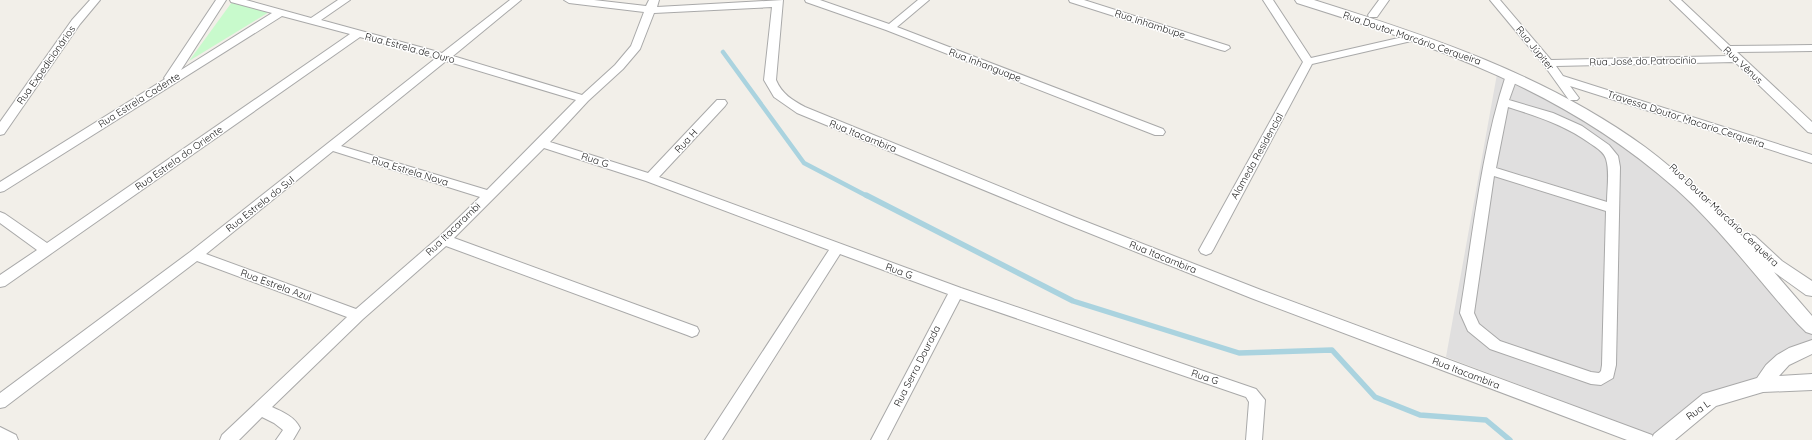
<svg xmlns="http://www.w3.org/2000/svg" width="1812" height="440" viewBox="0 0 1812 440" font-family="Quicksand,sans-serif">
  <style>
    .residential { fill: #e0dfdf }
    .park { fill: #c8facc }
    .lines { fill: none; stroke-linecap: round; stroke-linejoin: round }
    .stream-far1 { stroke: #aad3df; stroke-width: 4.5 }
    .stream { stroke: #aad3df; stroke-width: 5.5 }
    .minor-casing { stroke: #a9a9a9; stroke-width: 2 }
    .tertiary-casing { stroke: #a9a9a9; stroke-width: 2 }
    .minor { fill: #fff; fill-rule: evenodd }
    .tertiary { fill: #fff; fill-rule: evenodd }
    .labels { text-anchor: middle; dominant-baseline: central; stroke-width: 3; stroke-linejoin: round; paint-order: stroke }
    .street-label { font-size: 10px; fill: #222; stroke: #fff }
  </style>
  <rect width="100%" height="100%" fill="#f2efe9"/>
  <path class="residential" d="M 1497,74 L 1537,92 L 1592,124 L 1659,173 L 1710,223 L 1762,284 L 1812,334 L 1812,343 L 1761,381 L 1657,437 L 1446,357 Z"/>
  <path class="park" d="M 232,2 L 269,12 L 189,61 Z"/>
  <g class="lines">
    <path class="stream-far1" d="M 723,52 L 804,163 L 867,196"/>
    <path class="stream" d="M 866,195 L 1073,301 L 1239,353 L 1332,350 L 1375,397 L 1420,415 L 1486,420 L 1510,440"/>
    <g class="minor-casing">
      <path id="minor" d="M 90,0 L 100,0 L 80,24 L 4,134 L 0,135 L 0,122 L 72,20 Z
        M 216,0 L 226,0 L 181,70 L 272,13 L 231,2 L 230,0 L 246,0 L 311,18 L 338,0 L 350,0 L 321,20 L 442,53 L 510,0 L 521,0 L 453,56 L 582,95 L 615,65 L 631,46 L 644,12 L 569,3 L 564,0 L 594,0 L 646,6 L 649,0 L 659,0 L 657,7 L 783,0 L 776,80 C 782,94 792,100 805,107 L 1074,217 L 1261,290 L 1652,435 L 1654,440 L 1627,440 L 1251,298 L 1064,223 L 797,113 L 774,97 L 764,80 L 772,7 L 654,13 L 640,49 L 623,69 L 588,101 L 550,142 L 648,173 L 717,100 L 725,100 L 727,103 L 725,106 L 659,177 L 961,288 L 1256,389 L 1265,400 L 1262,440 L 1246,440 L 1249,402 L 1246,397 L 960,299 L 887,440 L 871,440 L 948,294 L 840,254 L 722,440 L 705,440 L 829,250 L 646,181 L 544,148 L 454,238 L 697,327 L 699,331 L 697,335 L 692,337 L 687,335 L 446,246 L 363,319 L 272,407 C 283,412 295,417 300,428 L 293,440 L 276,440 L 283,430 L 274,423 L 262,417 L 239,440 L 220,440 L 222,435 L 347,317 L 197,261 L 5,407 L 0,408 L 0,393 L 190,252 L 436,58 L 360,37 L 52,253 L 5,286 L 0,287 L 0,275 L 37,250 L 0,223 L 0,212 L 5,214 L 47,243 L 350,34 L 282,16 L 4,191 L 0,192 L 0,182 L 165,79 L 164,78 ZM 446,61 L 576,100 L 487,190 L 341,146 ZM 333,151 L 480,197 L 439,237 L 356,309 L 206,254 Z
        M 805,0 L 820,0 L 889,24 L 918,0 L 929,0 L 897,27 L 1163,129 L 1165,132 L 1163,135 L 1155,135 L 886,30 L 806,2 Z
        M 1069,0 L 1084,0 L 1229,46 L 1230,48 L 1225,51 L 1221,50 L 1070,2 Z
        M 1263,0 L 1273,0 L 1311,58 L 1416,34 L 1421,37 L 1420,39 L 1312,64 L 1213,250 L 1211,253 L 1206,255 L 1201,253 L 1199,250 L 1303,62 Z
        M 1379,0 L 1389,0 L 1377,17 L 1369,17 L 1368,15 Z
        M 1490,0 L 1500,0 L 1551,60 L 1728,56 L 1670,0 L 1681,0 L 1730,46 L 1812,45 L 1812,51 L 1737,52 L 1812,122 L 1812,133 L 1808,132 L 1735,62 L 1556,66 L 1563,76 L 1812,155 L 1812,163 L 1570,86 L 1579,98 L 1577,100 L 1569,100 L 1544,65 Z
        M 1512,72 L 1518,75 L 1509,100 L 1553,113 L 1582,126 L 1609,145 L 1618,156 L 1620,167 L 1616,365 L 1613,378 L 1601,385 L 1591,384 L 1490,349 L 1468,331 L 1460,313 C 1473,234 1481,151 1506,75 ZM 1508,107 C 1539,117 1565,125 1591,144 C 1597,148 1604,152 1606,159 C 1610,172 1607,188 1607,202 L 1496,168 ZM 1494,176 L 1606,211 L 1602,365 L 1601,371 L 1599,373 L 1591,372 L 1500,341 L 1479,324 L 1474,313 Z
        M 0,427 L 16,435 L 18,440 L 0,440 Z"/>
    </g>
    <g class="tertiary-casing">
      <path id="tertiary" d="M 1295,0 L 1314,0 C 1429,36 1546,75 1645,147 C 1680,173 1712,205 1743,237 L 1749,234 L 1755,236 L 1782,261 L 1812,281 L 1812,296 L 1806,295 L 1774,272 L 1812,316 L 1812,334 L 1806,332 L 1798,324 C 1757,279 1721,229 1675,188 C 1563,89 1436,47 1297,3 Z
        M 1812,340 L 1812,354 L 1789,365 L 1779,376 L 1812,374 L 1812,390 L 1763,392 L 1716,406 L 1675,440 L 1651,440 L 1654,434 L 1703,394 L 1757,378 L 1766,365 L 1777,355 L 1789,348 Z"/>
    </g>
    <use href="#minor" class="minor"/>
    <use href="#tertiary" class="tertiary"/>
  </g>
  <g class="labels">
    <g class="street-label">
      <text transform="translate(1150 24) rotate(18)">Rua Inhambupe</text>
      <text transform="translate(1412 38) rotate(19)">Rua Doutor Marcário Cerqueira</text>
      <text transform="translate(410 48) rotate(15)">Rua Estrela de Ouro</text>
      <text transform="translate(1535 48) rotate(51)">Rua Júpiter</text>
      <text transform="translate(1643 61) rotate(-1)">Rua José do Patrocínio</text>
      <text transform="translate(46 65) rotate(-55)">Rua Expedicionários</text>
      <text transform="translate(985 65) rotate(21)">Rua Inhanguape</text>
      <text transform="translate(1743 65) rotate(43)">Rua Vênus</text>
      <text transform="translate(139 100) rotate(-32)">Rua Estrela Cadente</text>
      <text transform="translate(1686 119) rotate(18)">Travessa Doutor Macario Cerqueira</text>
      <text transform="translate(863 136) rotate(22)">Rua Itacambira</text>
      <text transform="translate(686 141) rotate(-47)">Rua H</text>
      <text transform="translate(1257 156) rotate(-61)">Alameda Residencial</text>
      <text transform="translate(179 158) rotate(-35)">Rua Estrela do Oriente</text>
      <text transform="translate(595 160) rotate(18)">Rua G</text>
      <text transform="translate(410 171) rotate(17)">Rua Estrela Nova</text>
      <text transform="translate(260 204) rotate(-38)">Rua Estrela do Sul</text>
      <text transform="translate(1724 215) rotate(43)">Rua Doutor Marcário Cerqueira</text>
      <text transform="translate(453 229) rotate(-44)">Rua Itacarambi</text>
      <text transform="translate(1163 257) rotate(22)">Rua Itacambira</text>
      <text transform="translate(899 271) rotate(20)">Rua G</text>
      <text transform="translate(276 285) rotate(20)">Rua Estrela Azul</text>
      <text transform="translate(917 366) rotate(-63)">Rua Serra Dourada</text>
      <text transform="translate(1466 373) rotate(21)">Rua Itacambira</text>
      <text transform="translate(1205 377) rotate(19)">Rua G</text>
      <text transform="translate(1698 410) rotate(-35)">Rua L</text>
    </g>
  </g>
</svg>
